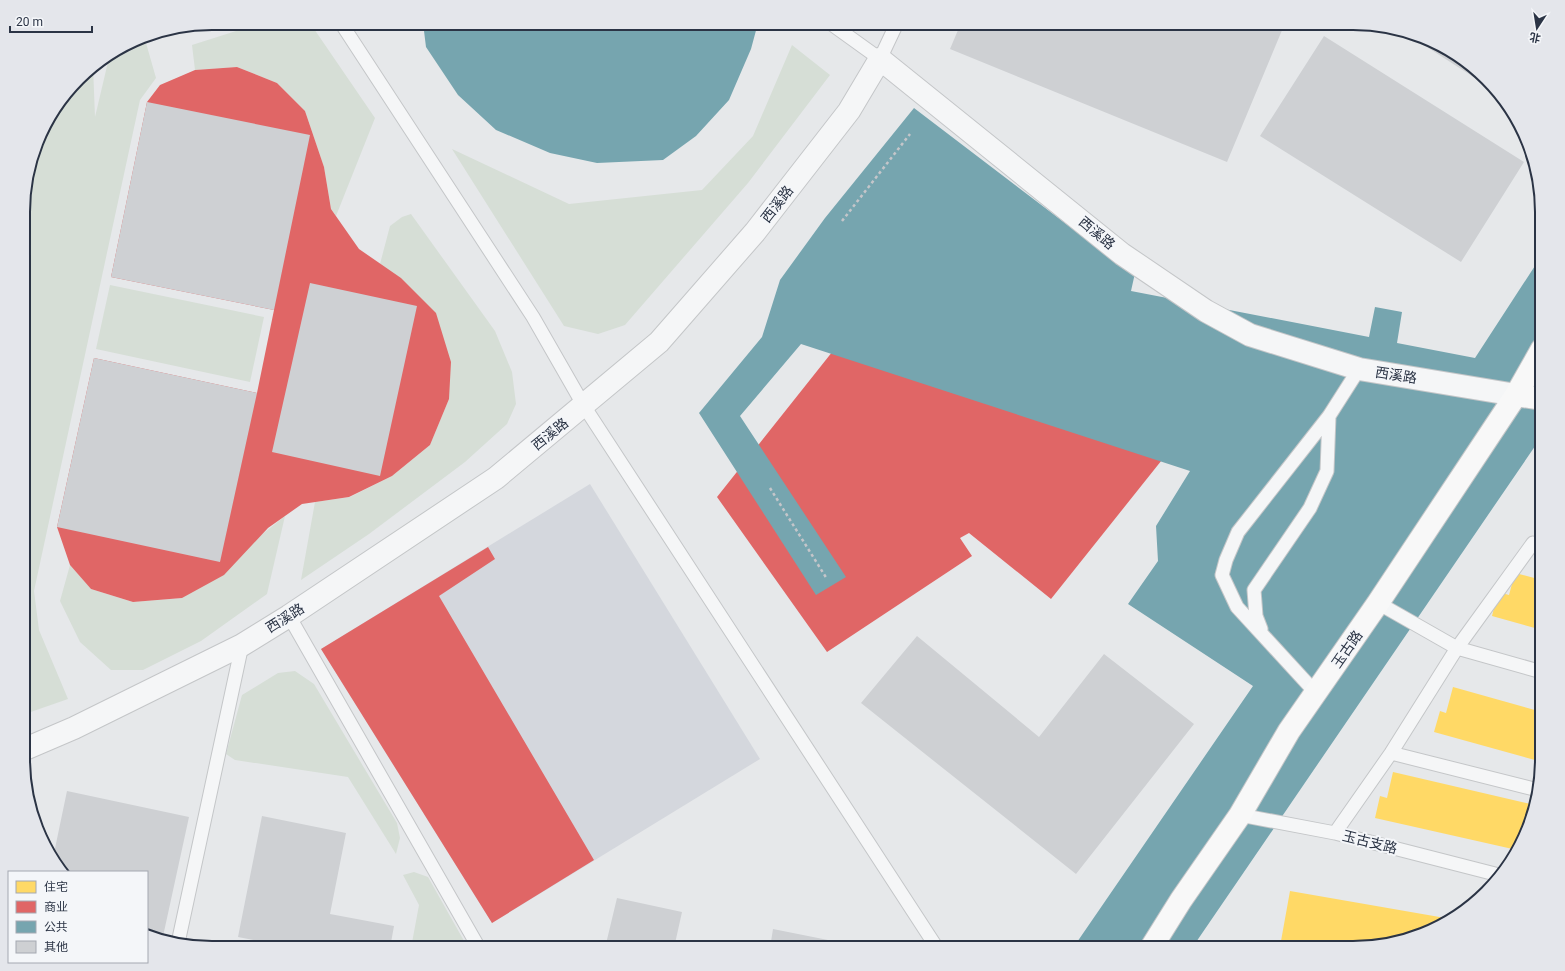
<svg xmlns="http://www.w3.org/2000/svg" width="1565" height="971" viewBox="0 0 1565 971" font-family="Roboto,'Noto Sans SC',sans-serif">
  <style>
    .built { fill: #d4d7dd }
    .green { fill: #d6ded6 }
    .homes { fill: #ffd966 }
    .shops { fill: #e06666 }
    .public { fill: #76a5af }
    .building { fill: #ced0d3 }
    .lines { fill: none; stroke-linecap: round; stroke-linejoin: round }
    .service-casing { stroke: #c4c6c8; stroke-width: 15 }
    .minor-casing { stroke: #c4c6c8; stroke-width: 24 }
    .secondary-casing { stroke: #c4c6c8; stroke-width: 24 }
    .path { stroke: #c5c6ca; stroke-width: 2.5; stroke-dasharray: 3 3; stroke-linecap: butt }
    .service { stroke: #f5f6f7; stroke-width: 13 }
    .minor { stroke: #f5f6f7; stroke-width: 22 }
    .secondary { stroke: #f8f8f8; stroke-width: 22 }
    .labels { text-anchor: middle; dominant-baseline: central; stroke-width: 4; stroke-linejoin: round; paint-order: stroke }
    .street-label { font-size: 14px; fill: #2b3445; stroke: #f4f6f9 }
    .rim { fill: none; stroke: #2b3445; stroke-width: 2 }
  </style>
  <rect width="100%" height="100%" fill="#e6e8ea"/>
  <path class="built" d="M 590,484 L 760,759 L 492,923 L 321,649 Z"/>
  <path class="green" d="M 255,23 L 310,23 L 375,118 L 336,216 L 331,209 L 324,167 L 305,111 L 277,83 L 237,67 L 195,70 L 192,45 L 255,25 Z
    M 146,43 L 156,78 L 140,100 L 34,591 L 39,630 L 68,699 L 25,714 L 25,188 L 43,128 L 87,70 L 93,66 L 95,117 L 108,62 Z
    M 792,45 L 830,75 L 748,183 L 625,325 L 598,334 L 564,326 L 452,149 L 569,204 L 702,190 L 753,136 Z
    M 411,214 L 495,331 L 512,372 L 516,404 L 507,424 L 465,462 L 369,534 L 301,580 L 315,502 L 350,497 L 392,476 L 430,445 L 449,399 L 380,264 L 390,226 L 402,217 Z
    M 110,285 L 264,317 L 250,382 L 96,349 Z
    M 285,516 L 267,594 L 201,641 L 143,670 L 111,670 L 80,642 L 60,601 L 70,565 L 91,589 L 133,602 L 182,598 Z
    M 295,671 L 314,684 L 397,823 L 400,838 L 396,854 L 348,777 L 235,760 L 226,754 L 242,695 L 278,673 Z
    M 414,872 L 428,877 L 468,948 L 411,948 L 419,905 L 403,875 Z"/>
  <path class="homes" d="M 1515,573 L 1542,580 L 1542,630 L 1492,616 L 1498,592 L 1509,595 Z
    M 1453,687 L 1542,712 L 1542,762 L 1434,732 L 1440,711 L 1446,713 Z
    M 1393,772 L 1535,805 L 1532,819 L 1517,850 L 1375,818 L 1380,796 L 1387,798 Z
    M 1290,891 L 1451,919 L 1447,923 L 1365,948 L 1320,948 L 1281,941 Z"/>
  <path class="shops" d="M 237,67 L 277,83 L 305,111 L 324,167 L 331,209 L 359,249 L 401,278 L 436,313 L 451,362 L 449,399 L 430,445 L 392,476 L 349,497 L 302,504 L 268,528 L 224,575 L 182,598 L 133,602 L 91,589 L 70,565 L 57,527 L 94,358 L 257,393 L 274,310 L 111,277 L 147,102 L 160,85 L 195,70 Z
    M 941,215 L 1197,416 L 1051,599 L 969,533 L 960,538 L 972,556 L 827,652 L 717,497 Z
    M 488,547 L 495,559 L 439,596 L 594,860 L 492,923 L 321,649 Z"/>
  <path class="public" d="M 423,23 L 758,23 L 751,49 L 729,100 L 696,136 L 663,160 L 597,163 L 550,153 L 496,130 L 458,95 L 426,47 Z
    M 914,108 L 1111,258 L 1135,273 L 1131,291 L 1369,337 L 1375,307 L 1402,312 L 1397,343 L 1475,358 L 1542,255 L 1542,436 L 1192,948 L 1073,948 L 1253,686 L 1128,604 L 1158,561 L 1156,526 L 1190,471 L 801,344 L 740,416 L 846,577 L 816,595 L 699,413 L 762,337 L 780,280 L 825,218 Z"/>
  <path class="building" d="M 961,23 L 1285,23 L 1227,162 L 950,49 Z
    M 1402,31 L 1413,33 L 1458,55 L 1486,85 Z
    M 1324,36 L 1524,162 L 1461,262 L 1260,136 Z
    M 147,102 L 310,135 L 274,310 L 111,277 Z
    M 310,283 L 417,306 L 380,476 L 272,452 Z
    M 94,358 L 257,393 L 220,562 L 57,527 Z
    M 917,636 L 1039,737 L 1104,654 L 1194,724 L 1076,874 L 861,703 Z
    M 67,791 L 189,817 L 162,941 L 147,934 L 147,872 L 63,872 L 55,864 L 53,858 Z
    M 262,816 L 346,833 L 330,914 L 394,926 L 390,948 L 294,948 L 238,937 Z
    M 617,898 L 682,912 L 674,948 L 605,948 Z
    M 773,929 L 863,947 L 863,948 L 770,948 Z"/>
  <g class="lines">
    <g class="service-casing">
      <path id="service" d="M 341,23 L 533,317 L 584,406 L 937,948
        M 830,23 L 880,59 L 897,23
        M 1378,603 L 1457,648 L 1542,672
        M 289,616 L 479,948
        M 1261,629 L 1256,616 L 1254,590 L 1310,508 L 1327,471 L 1329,416
        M 1316,693 L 1237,607 L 1222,575 L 1226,560 L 1238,532 L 1329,416 L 1359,369
        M 1391,753 L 1538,790
        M 1240,815 L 1335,833 L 1499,875
        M 1335,833 L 1391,753 L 1457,648 L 1533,543 L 1542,545
        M 178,943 L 242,645"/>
    </g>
    <g class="minor-casing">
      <path id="minor" d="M 25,749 L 74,728 L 242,645 L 289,616 L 496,478 L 659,342 L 755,232 L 849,111 L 880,59 L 1122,254 L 1206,311 L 1250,335 L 1359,369 L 1516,395"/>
    </g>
    <g class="secondary-casing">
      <path id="secondary" d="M 1516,395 L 1542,399
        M 1151,948 L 1181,900 L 1240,815 L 1289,731 L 1378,603 L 1516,395 L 1542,349"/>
    </g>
    <path class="path" d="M 842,221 L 910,134
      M 770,488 L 827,579"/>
    <use href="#service" class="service"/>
    <use href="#minor" class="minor"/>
    <use href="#secondary" class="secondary"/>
  </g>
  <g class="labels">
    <g class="street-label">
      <text transform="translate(777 204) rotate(-52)">西溪路</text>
      <text transform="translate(1097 233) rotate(40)">西溪路</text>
      <text transform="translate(1396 375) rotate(9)">西溪路</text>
      <text transform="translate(550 434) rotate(-39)">西溪路</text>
      <text transform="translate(285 618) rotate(-32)">西溪路</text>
      <text transform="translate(1347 649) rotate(-55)">玉古路</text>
      <text transform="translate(1370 842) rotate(14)">玉古支路</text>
    </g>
  </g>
  <path d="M0 0H1565V971H0ZM212 30H1353A182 182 0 0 1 1535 212V759A182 182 0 0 1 1353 941H212A182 182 0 0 1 30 759V212A182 182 0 0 1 212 30Z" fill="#e4e6eb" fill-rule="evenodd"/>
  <path class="rim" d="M212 30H1353A182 182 0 0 1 1535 212V759A182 182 0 0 1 1353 941H212A182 182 0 0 1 30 759V212A182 182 0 0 1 212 30Z"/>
  <rect x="8" y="871" width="140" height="92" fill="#f4f6f9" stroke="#a4a8b1"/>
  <rect x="16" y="881" width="20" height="12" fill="#ffd966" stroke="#a4a8b1"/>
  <text x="44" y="891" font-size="12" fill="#2b3445">住宅</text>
  <rect x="16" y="901" width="20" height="12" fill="#e06666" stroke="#a4a8b1"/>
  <text x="44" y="911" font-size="12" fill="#2b3445">商业</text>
  <rect x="16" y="921" width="20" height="12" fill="#76a5af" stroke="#a4a8b1"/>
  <text x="44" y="931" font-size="12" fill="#2b3445">公共</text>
  <rect x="16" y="941" width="20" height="12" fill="#ced0d3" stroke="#a4a8b1"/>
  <text x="44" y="951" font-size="12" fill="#2b3445">其他</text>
  <g transform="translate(1537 28) rotate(192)" stroke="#f4f6f9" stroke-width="3" paint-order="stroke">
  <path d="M0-3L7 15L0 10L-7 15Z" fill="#2b3445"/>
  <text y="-6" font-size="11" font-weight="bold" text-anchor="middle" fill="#2b3445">北</text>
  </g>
  <path d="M10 26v6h82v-6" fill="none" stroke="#2b3445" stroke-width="2"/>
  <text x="16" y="26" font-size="12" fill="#2b3445" stroke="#f4f6f9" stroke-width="3" paint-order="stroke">20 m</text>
</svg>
